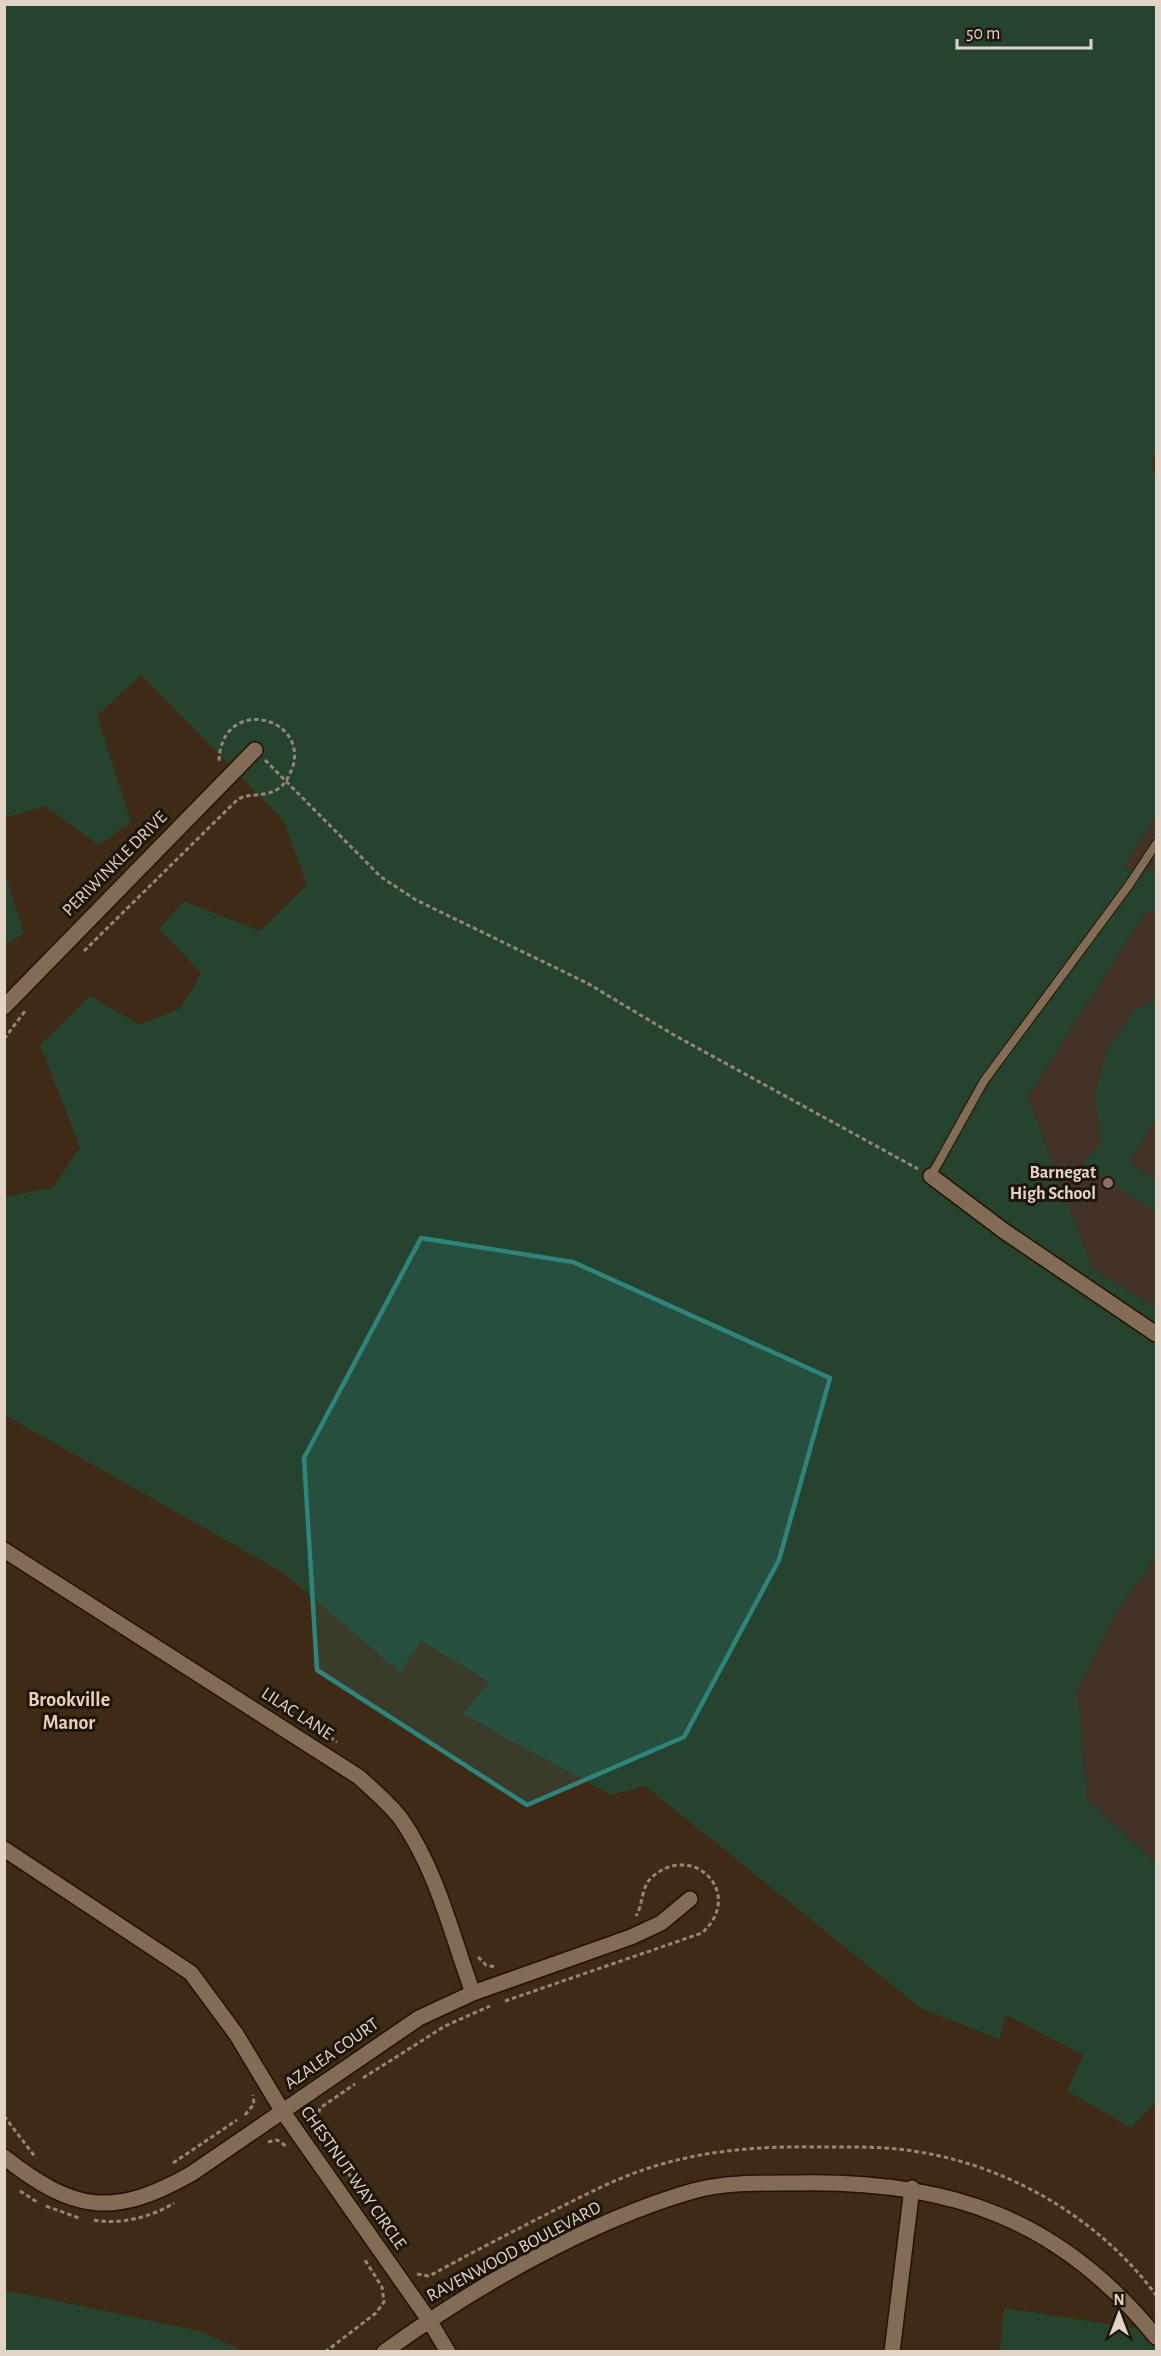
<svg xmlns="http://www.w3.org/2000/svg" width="1161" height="2356" viewBox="0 0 1161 2356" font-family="'Alegreya Sans',sans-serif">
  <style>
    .education { fill: #423326 }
    .green { fill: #26432f }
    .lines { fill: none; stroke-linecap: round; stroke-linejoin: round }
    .service-casing { stroke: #241200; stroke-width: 10 }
    .minor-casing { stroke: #241200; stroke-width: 18 }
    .path { stroke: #968675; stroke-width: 3; stroke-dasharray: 4.5 3; stroke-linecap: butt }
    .service { stroke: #836c55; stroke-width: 8 }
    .minor { stroke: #836c55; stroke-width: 15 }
    .marked { fill: #2f847c; fill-opacity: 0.2; stroke: #2f847c; stroke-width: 4.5; stroke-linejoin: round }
    .education-dot { fill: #8d6e63; stroke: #1e150c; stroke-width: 2 }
    .labels { text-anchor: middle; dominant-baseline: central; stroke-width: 6; stroke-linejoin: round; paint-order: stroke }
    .street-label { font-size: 18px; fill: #e2d5c8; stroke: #1e150c }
    .poi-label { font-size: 18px; font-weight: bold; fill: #e2d5c8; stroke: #1e150c; text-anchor: end }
    .neighbourhood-label { font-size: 20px; font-weight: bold; fill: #ead0b7; stroke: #1e150c }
  </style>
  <rect width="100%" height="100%" fill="#3e2a15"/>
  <path class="education" d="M 1156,815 L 1156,873 L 1124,867 Z
    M 1146,911 L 1156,912 L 1156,1307 L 1093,1270 L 1028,1097 Z
    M 1156,1557 L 1156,1863 L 1087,1800 L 1077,1690 L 1117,1611 Z"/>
  <path class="green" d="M 5,5 L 1156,5 L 1156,448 L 1152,464 L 1156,479 L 1156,815 L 1124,867 L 1156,873 L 1156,912 L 1146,911 L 1028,1097 L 1093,1270 L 1156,1307 L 1156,1557 L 1117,1611 L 1077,1690 L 1087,1800 L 1156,1863 L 1156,2106 L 1153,2105 L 1131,2128 L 1067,2091 L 1083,2055 L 1006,2015 L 999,2039 L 922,2009 L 645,1786 L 611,1795 L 463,1714 L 489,1682 L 421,1641 L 400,1672 L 282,1572 L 5,1415 L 5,1197 L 54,1187 L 80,1147 L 40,1045 L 90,996 L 140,1025 L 181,1008 L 201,973 L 159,929 L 184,901 L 260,931 L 307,885 L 283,820 L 141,675 L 97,716 L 131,822 L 99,845 L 45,806 L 5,818 Z
    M 5,874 L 24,934 L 5,944 L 4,944 Z
    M 1156,998 L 1156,1119 L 1129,1162 L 1156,1180 L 1156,1213 L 1083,1164 L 1101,1142 L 1095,1095 L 1107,1050 L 1132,1013 Z
    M 5,2290 L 200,2331 L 243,2351 L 5,2351 Z
    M 1004,2308 L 1152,2331 L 1156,2327 L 1156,2351 L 1000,2352 Z"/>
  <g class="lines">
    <g class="service-casing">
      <path id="service" d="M 931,1176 L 984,1081 L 1129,885 L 1156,844"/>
    </g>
    <g class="minor-casing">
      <path id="minor" d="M 4,1007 L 255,750
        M 931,1176 L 1004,1231 L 1156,1334
        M 4,1550 L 359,1777 C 373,1790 390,1804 401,1819 C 437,1870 452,1936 473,1993
        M 4,1849 L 191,1973 L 236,2034 L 283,2112 L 429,2320 L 448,2352
        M 4,2157 C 74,2212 113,2218 191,2174 L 419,2018 L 473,1993 L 631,1937 L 661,1923 L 690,1899
        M 384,2352 C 473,2288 588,2221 693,2191 C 725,2182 764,2183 797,2183 C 948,2180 1060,2218 1156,2337
        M 892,2352 L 912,2188"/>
    </g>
    <path class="path" d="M 265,760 L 381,877 L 416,900 L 587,983 L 674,1035 L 918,1169
      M 84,951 L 238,799 C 250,793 266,797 278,789 C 286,784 290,774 293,766 C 307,714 219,696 219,763
      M 4,1039 L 25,1011
      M 292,1713 L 337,1742
      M 478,1957 L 486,1965 L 495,1967
      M 505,2001 L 702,1933 C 746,1893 692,1840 651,1878 C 641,1888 643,1905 636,1916
      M 363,2078 L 445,2026 L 490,2006
      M 245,2115 L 254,2104 L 253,2095
      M 4,2116 L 36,2158
      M 268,2142 L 277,2140 L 286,2146
      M 173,2163 L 237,2120
      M 351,2177 L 316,2123 L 320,2108 L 355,2084
      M 20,2191 L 37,2202
      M 46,2206 L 79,2218
      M 94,2220 C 120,2225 152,2217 174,2203
      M 417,2274 L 428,2276 L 433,2274 C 471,2253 510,2233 549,2213 C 583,2196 616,2178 652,2167 C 706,2150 761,2146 818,2147 C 849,2147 882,2146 913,2151 C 1008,2165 1099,2218 1156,2295
      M 325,2352 L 376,2313 L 384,2302 L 382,2287 L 365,2260"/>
    <use href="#service" class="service"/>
    <use href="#minor" class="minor"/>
  </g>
  <path class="marked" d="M 421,1238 L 573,1262 L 830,1378 L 779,1560 L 684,1737 L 527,1805 L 317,1670 L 304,1458 Z"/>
  <circle class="education-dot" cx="1108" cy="1183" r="6"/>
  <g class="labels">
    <g class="street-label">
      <text transform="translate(115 864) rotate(-45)">PERIWINKLE DRIVE</text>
      <text transform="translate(297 1714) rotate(33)">LILAC LANE</text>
      <text transform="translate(332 2054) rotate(-35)">AZALEA COURT</text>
      <text transform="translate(353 2178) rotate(55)">CHESTNUT WAY CIRCLE</text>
      <text transform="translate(514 2252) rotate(-28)">RAVENWOOD BOULEVARD</text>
    </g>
    <g class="poi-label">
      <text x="1096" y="1173">Barnegat<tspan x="1096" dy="21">High School</tspan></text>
    </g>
    <g class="neighbourhood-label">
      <text x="69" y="1700">Brookville<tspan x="69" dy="23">Manor</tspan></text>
    </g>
  </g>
  <rect width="1161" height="2356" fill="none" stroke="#e2d5c8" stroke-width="12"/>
  <g transform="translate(1119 2314)" stroke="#1e150c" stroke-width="4.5" paint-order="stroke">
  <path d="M0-4.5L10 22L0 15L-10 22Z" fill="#e2d5c8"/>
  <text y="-9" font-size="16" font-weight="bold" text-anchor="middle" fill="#e2d5c8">N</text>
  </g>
  <path d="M957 39v9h134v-9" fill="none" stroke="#e2d5c8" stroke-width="3"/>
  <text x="966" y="39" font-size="18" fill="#e2d5c8" stroke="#1e150c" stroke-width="4.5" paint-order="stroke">50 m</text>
</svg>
